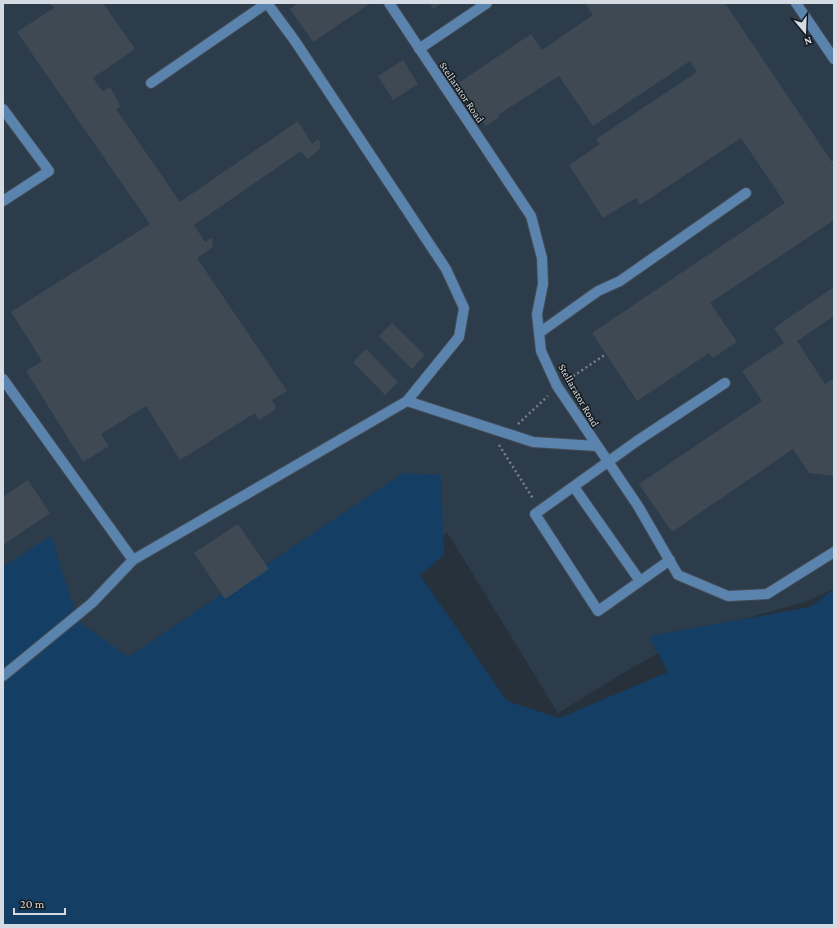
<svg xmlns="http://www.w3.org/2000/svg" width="837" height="928" viewBox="0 0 837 928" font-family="'Crimson Pro',serif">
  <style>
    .built { fill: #2d3c4b }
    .green { fill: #143e63 }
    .building { fill: #3e4954 }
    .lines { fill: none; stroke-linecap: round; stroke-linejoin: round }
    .minor-casing { stroke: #434c57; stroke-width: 12 }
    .path { stroke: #778089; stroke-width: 2.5; stroke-dasharray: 2 3; stroke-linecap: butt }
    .minor { stroke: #5a84ad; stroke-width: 10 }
    .labels { text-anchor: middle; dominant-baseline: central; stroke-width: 3; stroke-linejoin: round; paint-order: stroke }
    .street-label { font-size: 11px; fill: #d5dbe2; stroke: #14191d }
  </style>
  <rect width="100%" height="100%" fill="#27313c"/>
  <path class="built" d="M 3,3 L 834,3 L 834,589 L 805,602 L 699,631 L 633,667 L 558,713 L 447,532 L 424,553 L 158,670 L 3,615 Z"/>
  <path class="green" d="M 403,473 L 441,475 L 444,555 L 420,575 L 507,701 L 559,718 L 668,672 L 649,636 L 810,607 L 834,589 L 834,925 L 3,925 L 3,567 L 51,536 L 78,621 L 128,657 Z"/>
  <path class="building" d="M 50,3 L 103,3 L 135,49 L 93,78 L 103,92 L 110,87 L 119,103 L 120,107 L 116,109 L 180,202 L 298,121 L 312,144 L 318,139 L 321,144 L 319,150 L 307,159 L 301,151 L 194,225 L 205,242 L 211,238 L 213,240 L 212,248 L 197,258 L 287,391 L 272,400 L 275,405 L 275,410 L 259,420 L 255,413 L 180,460 L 146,406 L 101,434 L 109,446 L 83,462 L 26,371 L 42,361 L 11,312 L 150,224 L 17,32 L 54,8 Z
    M 299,3 L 367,3 L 368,5 L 313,42 L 290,9 Z
    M 430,3 L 442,3 L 433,9 Z
    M 585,3 L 725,3 L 834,165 L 834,220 L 710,303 L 737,342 L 713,358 L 709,353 L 637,401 L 592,333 L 785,203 L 741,138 L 640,205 L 636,198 L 603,218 L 569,165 L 600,144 L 596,139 L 697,72 L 690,61 L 593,126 L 559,76 L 498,115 L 499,117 L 486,126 L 457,84 L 531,34 L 542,50 L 593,15 Z
    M 403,60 L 418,84 L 393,100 L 378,76 Z
    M 834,287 L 834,316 L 797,341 L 825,384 L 834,378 L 834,476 L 809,473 L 793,449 L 672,532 L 639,484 L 762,401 L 742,371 L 784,343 L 774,328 Z
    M 392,323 L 425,355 L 412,369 L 379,336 Z
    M 366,349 L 398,382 L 385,395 L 353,362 Z
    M 28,480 L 50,513 L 3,545 L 3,497 Z
    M 238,524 L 269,569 L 225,599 L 194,553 Z"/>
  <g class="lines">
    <g class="minor-casing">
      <path id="minor" d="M 389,3 L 531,216 L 542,258 L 543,284 L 537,314 L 541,351 L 557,386 L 638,506 L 678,575 L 728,596 L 767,594 L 834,552
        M 796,3 L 834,59
        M 419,49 L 487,3
        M 151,83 L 267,3
        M 3,109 L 49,171 L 3,201
        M 539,333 L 598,291 L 620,281 L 746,193
        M 3,379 L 133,560 L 407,401 L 459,337 L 464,308 L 446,269 L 295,41 L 267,3
        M 407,401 L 533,442 L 596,446
        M 574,487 L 640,581
        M 670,560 L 598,611 L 535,514 L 637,441 L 725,383
        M 3,676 L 92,603 L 133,560"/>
    </g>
    <path class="path" d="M 833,163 L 834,162
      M 569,379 L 606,354
      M 518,424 L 548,396
      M 499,445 L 534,500"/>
    <use href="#minor" class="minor"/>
  </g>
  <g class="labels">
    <g class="street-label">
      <text transform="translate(462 92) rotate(56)">Stellarator Road</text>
      <text transform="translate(579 395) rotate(60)">Stellarator Road</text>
    </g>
  </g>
  <rect width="837" height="928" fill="none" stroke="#d5dbe2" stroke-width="8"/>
  <g transform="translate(805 32) rotate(161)" stroke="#14191d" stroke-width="3" paint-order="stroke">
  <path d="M0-3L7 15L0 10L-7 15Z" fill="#d5dbe2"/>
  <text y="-6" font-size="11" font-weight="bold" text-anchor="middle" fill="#d5dbe2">N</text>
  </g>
  <path d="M14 908v6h51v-6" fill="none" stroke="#d5dbe2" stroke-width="2"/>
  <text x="20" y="908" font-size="12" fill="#d5dbe2" stroke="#14191d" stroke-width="3" paint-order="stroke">20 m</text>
</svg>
